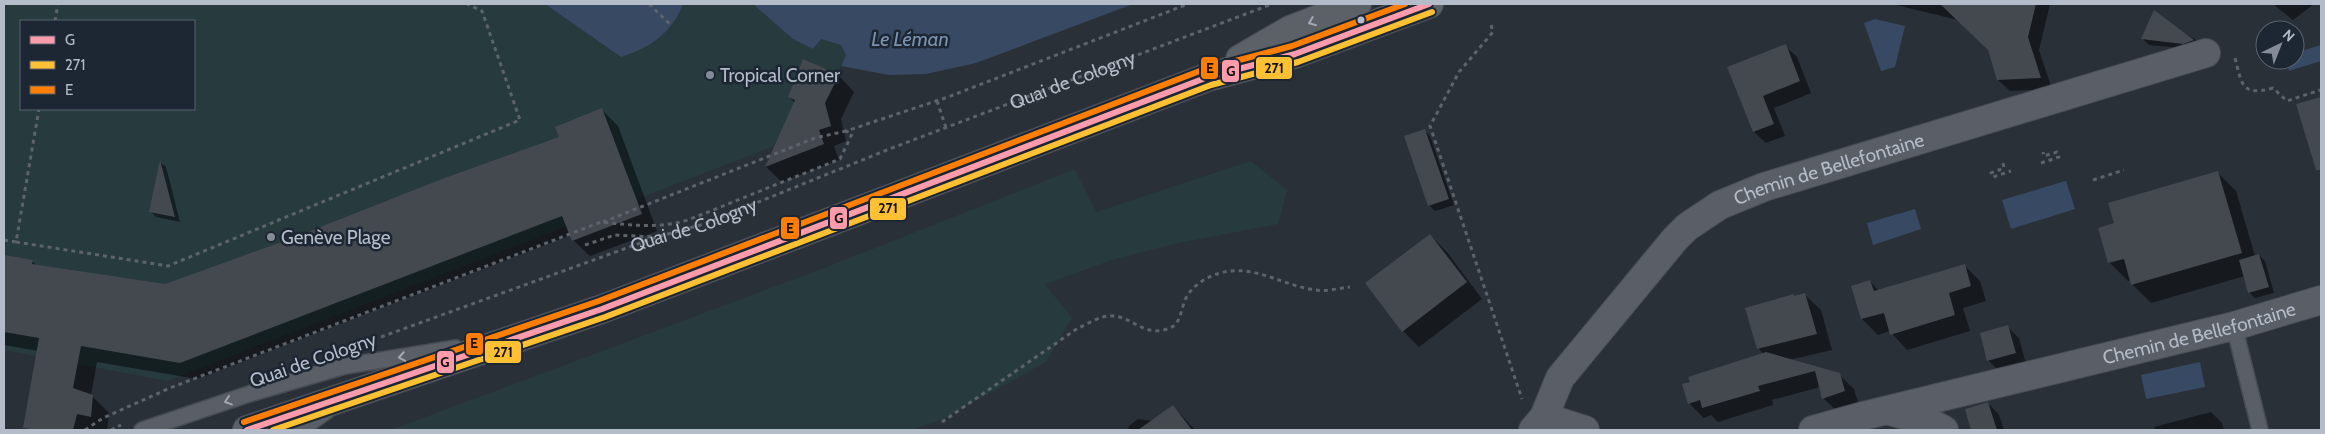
<svg xmlns="http://www.w3.org/2000/svg" width="2325" height="434" viewBox="0 0 2325 434" font-family="Cabin,sans-serif">
  <style>
    .green { fill: #273a3e; fill-rule: evenodd }
    .water { fill: #384963 }
    .shadow { fill: #0007 }
    .building { fill: #444950 }
    .lines { fill: none; stroke-linecap: round; stroke-linejoin: round }
    .lane-casing { stroke: #484c53; stroke-width: 18 }
    .street-casing { stroke: #484c53; stroke-width: 30 }
    .primary-casing { stroke: #484c55; stroke-width: 30 }
    .path { stroke: #5d636a; stroke-width: 3; stroke-dasharray: 4 4; stroke-linecap: butt }
    .lane { stroke: #5a5e66; stroke-width: 15 }
    .street { stroke: #5a5e66; stroke-width: 28 }
    .primary { stroke: #5c6168; stroke-width: 28 }
    .bus-1-casing { stroke: #1d2633; stroke-width: 10 }
    .bus-2-casing { stroke: #1d2633; stroke-width: 10 }
    .bus-3-casing { stroke: #1d2633; stroke-width: 10 }
    .bus-1 { stroke: #ff9baa; stroke-width: 6 }
    .bus-2 { stroke: #ffc034; stroke-width: 6 }
    .bus-3 { stroke: #ff7e00; stroke-width: 6 }
    .oneway { stroke: #a2aab6 }
    .oneway2 { stroke: #a2a9b5 }
    .bus-dot { fill: #b4bcc9; stroke: #1d2633; stroke-width: 2 }
    .poi-dot { fill: #848b96; stroke: #1d2633; stroke-width: 2 }
    .labels { text-anchor: middle; dominant-baseline: central; stroke-width: 5; stroke-linejoin: round; paint-order: stroke }
    .poi-label { font-size: 19px; fill: #b4bcc9; stroke: #1d2633; text-anchor: start }
    .street-label { font-size: 19px; fill: #b4bcc9; stroke: #1d2633 }
    .water-label { font-size: 20px; font-style: italic; fill: #7c92b1; stroke: #1d2633 }
    .line-badge { stroke: #1d2633; stroke-width: 2 }
    .pale-badge-label { font-size: 14px; text-anchor: middle; font-weight: bold; fill: #111 }
  </style>
  <rect width="100%" height="100%" fill="#2a3038"/>
  <path class="green" d="M 4,4 L 545,4 L 621,57 L 672,25 L 683,4 L 753,4 L 793,39 L 813,49 L 821,39 L 841,45 L 846,55 L 824,102 L 831,124 L 167,381 L 4,350 ZM 21,21 L 194,21 L 194,109 L 21,109 Z
    M 1251,161 L 1287,190 L 1278,224 L 1178,243 L 1112,260 L 1045,284 L 1072,318 L 1046,362 L 943,419 L 911,430 L 391,430 L 832,265 L 1075,169 L 1096,212 Z"/>
  <path class="water" d="M 545,4 L 683,4 C 672,33 650,48 621,57 Z
    M 753,4 L 1133,4 L 976,63 L 926,74 L 889,75 L 841,66 L 846,55 L 841,45 L 821,39 L 813,49 L 793,39 Z
    M 1875,19 L 1905,26 L 1895,67 L 1881,71 L 1864,23 Z
    M 2321,45 L 2321,61 L 2289,71 L 2286,60 L 2295,60 L 2295,53 Z
    M 2066,181 L 2075,209 L 2011,229 L 2002,200 Z
    M 1915,209 L 1921,229 L 1873,245 L 1867,223 Z
    M 2200,362 L 2205,387 L 2146,399 L 2141,375 Z"/>
  <path class="shadow" d="M 1892,4 L 2050,4 L 2039,50 L 2052,89 L 2010,91 L 1998,80 L 1989,50 L 1958,20 Z
    M 2273,4 L 2314,4 L 2293,20 Z
    M 2153,14 L 2196,40 L 2201,46 L 2190,49 L 2149,45 L 2143,39 Z
    M 1785,46 L 1797,57 L 1811,93 L 1774,108 L 1785,136 L 1766,143 L 1754,132 L 1729,68 Z
    M 803,61 L 839,76 L 854,92 L 841,119 L 846,141 L 834,146 L 839,160 L 782,182 L 766,167 L 795,103 L 789,97 Z
    M 601,109 L 618,126 L 657,231 L 590,256 L 573,240 L 571,235 L 197,379 L 97,362 L 91,395 L 109,413 L 107,430 L 27,430 L 24,427 L 38,351 L 4,345 L 4,256 L 32,261 L 37,266 L 165,285 L 561,138 Z
    M 1424,130 L 1430,136 L 1454,205 L 1435,211 L 1429,205 Z
    M 161,163 L 166,167 L 180,222 L 156,217 L 150,211 Z
    M 2218,173 L 2236,191 L 2255,256 L 2259,255 L 2265,261 L 2274,293 L 2255,298 L 2249,292 L 2245,276 L 2151,303 L 2133,285 L 2131,280 L 2128,281 L 2109,262 L 2116,224 Z
    M 1430,235 L 1446,251 L 1482,299 L 1419,347 L 1403,331 Z
    M 1964,265 L 1980,281 L 1986,301 L 1963,308 L 1970,331 L 1907,350 L 1890,331 L 1878,335 L 1862,319 L 1852,287 L 1870,281 L 1879,291 Z
    M 1793,295 L 1795,297 L 1805,295 L 1821,310 L 1832,350 L 1789,360 L 1839,375 L 1854,389 L 1859,405 L 1838,412 L 1823,398 L 1820,387 L 1772,400 L 1773,405 L 1718,422 L 1711,415 L 1704,418 L 1689,403 L 1764,354 L 1758,348 Z
    M 2007,327 L 2019,338 L 2026,364 L 2000,372 L 1988,360 Z
    M 1988,403 L 1999,415 L 2004,430 L 1973,430 L 1966,410 Z
    M 1173,406 L 1195,430 L 1128,430 L 1129,426 L 1138,419 L 1153,421 Z
    M 2211,412 L 2222,423 L 2224,430 L 2155,430 L 2154,427 Z"/>
  <path class="building" d="M 1940,4 L 2036,4 L 2028,37 L 2041,78 L 1997,80 L 1988,50 Z
    M 2154,10 L 2194,40 L 2183,44 L 2141,39 Z
    M 1786,44 L 1800,81 L 1763,96 L 1774,124 L 1753,132 L 1727,67 Z
    M 803,59 L 839,75 L 825,103 L 831,126 L 819,130 L 824,144 L 765,167 L 795,100 L 788,97 Z
    M 2321,97 L 2321,170 L 2316,170 L 2296,104 Z
    M 602,108 L 642,214 L 572,241 L 562,216 L 180,363 L 81,346 L 73,388 L 93,395 L 91,417 L 77,414 L 73,430 L 35,430 L 23,428 L 39,338 L 4,332 L 4,255 L 33,260 L 32,264 L 165,284 L 295,237 L 442,179 L 559,137 L 555,127 Z
    M 1425,129 L 1449,199 L 1428,206 L 1404,136 Z
    M 160,160 L 175,217 L 149,212 Z
    M 2218,171 L 2242,253 L 2131,285 L 2124,259 L 2108,263 L 2098,228 L 2114,223 L 2108,203 Z
    M 1430,234 L 1467,282 L 1402,332 L 1365,283 Z
    M 2259,254 L 2269,287 L 2248,293 L 2239,260 Z
    M 1965,264 L 1971,286 L 1949,293 L 1955,315 L 1890,335 L 1884,313 L 1861,319 L 1851,286 L 1870,280 L 1874,291 Z
    M 1805,293 L 1817,334 L 1757,349 L 1745,308 L 1794,294 L 1794,296 Z
    M 2008,325 L 2016,353 L 1987,361 L 1980,333 Z
    M 1766,352 L 1840,373 L 1845,391 L 1822,399 L 1815,371 L 1758,386 L 1760,391 L 1702,408 L 1700,400 L 1688,404 L 1682,384 L 1690,382 L 1688,377 Z
    M 1988,402 L 1997,430 L 1971,430 L 1965,409 Z
    M 1173,405 L 1192,430 L 1138,430 Z"/>
  <g class="lines">
    <g class="lane-casing">
      <path id="lane" d="M 2234,326 L 2260,430
        M 142,430 L 249,394 L 345,366 L 456,348
        M 300,430 L 327,411"/>
    </g>
    <g class="street-casing">
      <g id="street">
        <path d="M 1890,411 L 1929,422 L 1944,430"/>
        <path d="M 1544,417 L 1585,430"/>
        <path id="s2" d="M 1533,430 L 1544,417 L 1560,378 L 1675,239 L 1687,227 L 1720,205 L 1764,187 L 2206,53"/>
        <path id="s3" d="M 1813,430 L 1867,415 L 2234,326 L 2321,300"/>
      </g>
    </g>
    <g class="primary-casing">
      <path id="primary" d="M 1240,59 L 1290,30 L 1357,4
        M 247,430 L 602,309 L 1208,77 L 1295,54 L 1429,4"/>
    </g>
    <g class="path">
      <path d="M 649,4 L 672,26"/>
      <path d="M 55,21 L 58,4"/>
      <path d="M 1491,25 L 1493,32 L 1459,72 L 1430,126 L 1522,399"/>
      <path d="M 2235,58 C 2242,84 2241,97 2273,88 L 2287,101 L 2320,90"/>
      <path d="M 937,101 L 946,128"/>
      <path d="M 2003,163 L 2004,168 L 1991,173 L 1993,177 L 2011,171"/>
      <path d="M 2041,163 L 2059,157 L 2057,152 L 2044,156 L 2043,152"/>
      <path d="M 2093,180 L 2124,170"/>
      <path d="M 603,222 L 815,138 L 846,131"/>
      <path d="M 4,240 L 16,242 L 39,109"/>
      <path d="M 16,242 L 168,266 L 520,120 L 482,11 L 467,4"/>
      <path d="M 585,245 L 615,235 L 654,237"/>
      <path id="s1" d="M 381,337 L 657,237 L 704,224 L 892,148 L 1272,4"/>
      <path d="M 942,422 L 1078,328 C 1088,324 1099,316 1110,316 C 1130,315 1142,335 1163,330 C 1180,327 1179,317 1184,303 C 1188,289 1204,278 1217,274 C 1253,262 1281,286 1316,290 C 1326,292 1339,288 1350,287"/>
      <path d="M 85,430 L 103,418 L 170,388 L 601,222 C 632,225 657,229 688,220 L 840,159 L 852,134 L 846,131 L 948,97 L 1188,4"/>
      <path d="M 111,430 L 121,425"/>
    </g>
    <use href="#lane" class="lane"/>
    <use href="#street" class="street"/>
    <use href="#primary" class="primary"/>
    <g class="bus-1-casing">
      <path id="bus-1" d="M 247,430 L 602,309 L 1208,77 L 1295,54 L 1429,4"/>
    </g>
    <g class="bus-2-casing">
      <path id="bus-2" d="M 273,430 L 605,317 L 1211,85 L 1298,62 L 1432,12"/>
    </g>
    <g class="bus-3-casing">
      <path id="bus-3" d="M 244,422 L 599,301 L 1205,69 L 1292,46 L 1405,4"/>
    </g>
    <use href="#bus-1" class="bus-1"/>
    <use href="#bus-2" class="bus-2"/>
    <use href="#bus-3" class="bus-3"/>
  </g>
  <defs><path id="oneway-chevron" d="M-2-3.5L2.5 0L-2 3.5" fill="none" stroke-width="1.6" stroke-linecap="round" stroke-linejoin="round" transform="scale(1.25)"/></defs>
  <use class="oneway" href="#oneway-chevron" transform="translate(1312 22) rotate(158)"/>
  <g class="oneway2">
    <use href="#oneway-chevron" transform="translate(402 357) rotate(170)"/>
    <use href="#oneway-chevron" transform="translate(228 401) rotate(161)"/>
  </g>
  <circle class="bus-dot" cx="1361" cy="20" r="4.5"/>
  <g class="poi-dot">
    <circle cx="710" cy="75" r="5"/>
    <circle cx="271" cy="237" r="5"/>
  </g>
  <g class="labels">
    <g class="poi-label">
      <text x="720" y="75">Tropical Corner</text>
      <text x="281" y="237">Genève Plage</text>
    </g>
    <g class="street-label">
      <text stroke="none"><textPath href="#s1" startOffset="738">Quai de Cologny</textPath></text>
      <text stroke="none"><textPath href="#s2" startOffset="411">Chemin de Bellefontaine</textPath></text>
      <text stroke="none"><textPath href="#s1" startOffset="332">Quai de Cologny</textPath></text>
      <text stroke="none"><textPath href="#s3" startOffset="398">Chemin de Bellefontaine</textPath></text>
      <text transform="translate(313 360) rotate(-19)">Quai de Cologny</text>
    </g>
    <g class="water-label">
      <text x="910" y="39">Le Léman</text>
    </g>
  </g>
  <g class="line-badge">
    <rect x="1200" y="56" width="19" height="24" rx="5" fill="#ff7e00"/>
    <rect x="1255" y="56" width="38" height="24" rx="5" fill="#ffc034"/>
    <rect x="1221" y="59" width="19" height="24" rx="5" fill="#ff9baa"/>
    <rect x="869" y="197" width="38" height="24" rx="5" fill="#ffc034"/>
    <rect x="829" y="206" width="19" height="24" rx="5" fill="#ff9baa"/>
    <rect x="780" y="216" width="20" height="24" rx="5" fill="#ff7e00"/>
    <rect x="465" y="332" width="19" height="24" rx="5" fill="#ff7e00"/>
    <rect x="484" y="340" width="38" height="24" rx="5" fill="#ffc034"/>
    <rect x="436" y="350" width="19" height="24" rx="5" fill="#ff9baa"/>
  </g>
  <g class="pale-badge-label">
    <text x="1210" y="73">E</text>
    <text x="1274" y="73">271</text>
    <text x="1231" y="76">G</text>
    <text x="888" y="213">271</text>
    <text x="839" y="223">G</text>
    <text x="790" y="233">E</text>
    <text x="474" y="348">E</text>
    <text x="503" y="357">271</text>
    <text x="445" y="367">G</text>
  </g>
  <rect width="2325" height="434" fill="none" stroke="#b4bcc9" stroke-width="10"/>
  <rect x="20" y="20" width="175" height="90" fill="#1d2633" stroke="#59626f"/>
  <rect x="30" y="36" width="25" height="8" fill="#ff9baa" stroke="#59626f"/>
  <text x="65" y="45" font-size="15" fill="#b4bcc9">G</text>
  <rect x="30" y="61" width="25" height="8" fill="#ffc034" stroke="#59626f"/>
  <text x="65" y="70" font-size="15" fill="#b4bcc9">271</text>
  <rect x="30" y="86" width="25" height="8" fill="#ff7e00" stroke="#59626f"/>
  <text x="65" y="95" font-size="15" fill="#b4bcc9">E</text>
  <g transform="translate(2280 45) rotate(43)"><circle r="24" fill="#1d2633" stroke="#59626f"/>
  <path d="M0-4L9 19L0 12L-9 19Z" fill="#848b96"/>
  <text y="-8" font-size="14" font-weight="bold" text-anchor="middle" fill="#b4bcc9">N</text>
  </g>
</svg>
